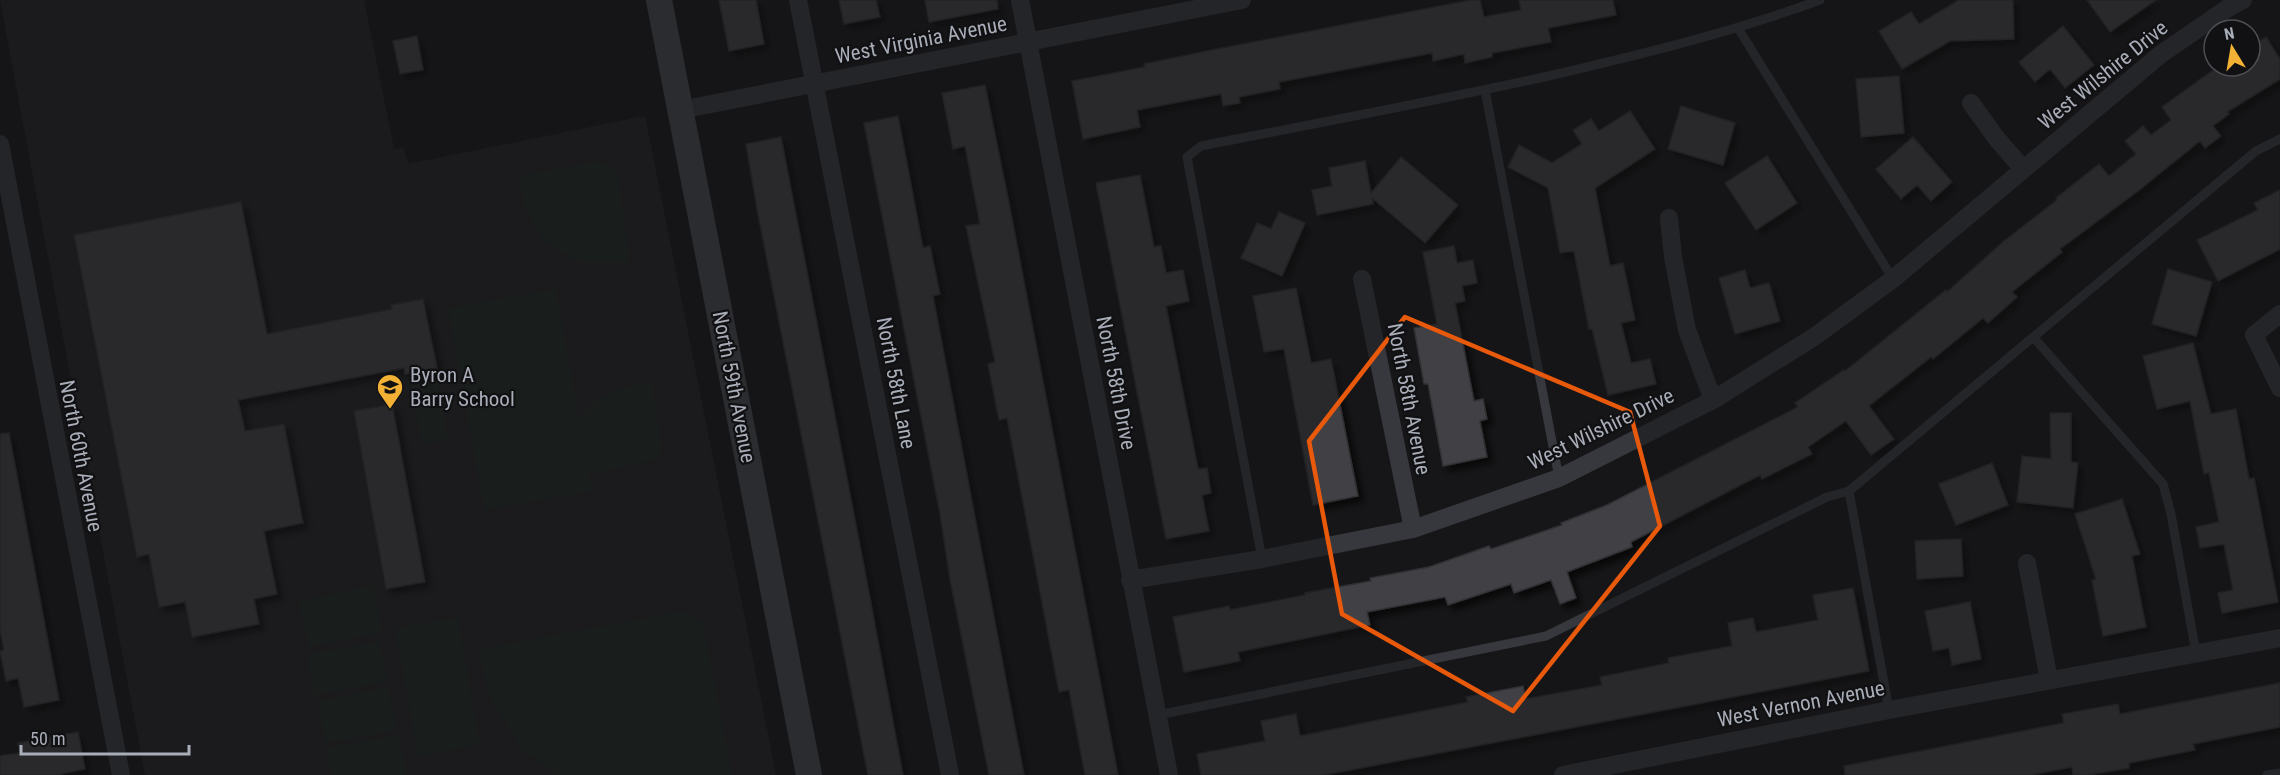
<svg xmlns="http://www.w3.org/2000/svg" width="2280" height="775" viewBox="0 0 2280 775" font-family="'Roboto Condensed',sans-serif">
  <style>
    .built { fill: #222225 }
    .green { fill: #1e261f }
    .building { fill: #404145; stroke: #303034; stroke-width: 1.5; filter: url(#shadow) }
    .lines { fill: none; stroke-linecap: round; stroke-linejoin: round }
    .lane { stroke: #37383d; stroke-width: 9 }
    .street { stroke: #37383d; stroke-width: 18 }
    .secondary { stroke: #45474d; stroke-width: 26 }
    .marked { fill: none; stroke: #e8590c; stroke-width: 4.5; stroke-linejoin: round }
    .labels { text-anchor: middle; dominant-baseline: central; stroke-width: 4.5; stroke-linejoin: round; paint-order: stroke }
    .street-label { font-size: 21px; fill: #a8adb8; stroke: #111113 }
    .poi-label { font-size: 21px; fill: #a8adb8; stroke: #111113; text-anchor: start }
  </style>
  <defs>
    <filter id="shadow"><feDropShadow dx="5.5" dy="5.5" stdDeviation="3" flood-color="#0009"/></filter>
  </defs>
  <rect width="100%" height="100%" fill="#161618"/>
  <path class="built" d="M 0,0 L 364,0 L 394,149 L 404,148 L 408,164 L 645,116 L 776,775 L 145,775 Z"/>
  <path class="green" d="M 600,161 L 617,170 L 630,262 L 577,262 L 545,242 L 525,210 L 518,176 Z
    M 556,289 L 579,420 L 594,403 L 616,390 L 652,382 L 662,451 L 655,460 L 589,474 L 592,491 L 484,510 L 448,308 Z
    M 437,375 L 448,440 L 422,444 L 410,382 Z
    M 373,585 L 382,632 L 309,647 L 299,601 Z
    M 682,611 L 703,622 L 732,775 L 558,775 L 523,751 L 488,694 L 479,649 Z
    M 458,617 L 480,745 L 418,756 L 395,628 Z
    M 380,642 L 387,682 L 314,695 L 307,654 Z
    M 388,687 L 397,730 L 326,743 L 317,701 Z
    M 399,735 L 407,775 L 331,775 L 326,748 Z"/>
  <path class="building" d="M 719,0 L 756,0 L 764,44 L 729,51 Z
    M 839,0 L 876,0 L 880,17 L 844,24 Z
    M 925,0 L 997,0 L 998,9 L 929,22 Z
    M 1471,0 L 1480,0 L 1484,17 L 1521,10 L 1519,0 L 1613,0 L 1616,15 L 1548,28 L 1551,42 L 1492,53 L 1492,57 L 1465,63 L 1464,54 L 1433,61 L 1432,53 L 1279,82 L 1280,89 L 1239,97 L 1240,103 L 1223,106 L 1221,94 L 1137,110 L 1140,127 L 1083,139 L 1072,81 L 1145,67 L 1144,64 L 1212,50 Z
    M 1959,0 L 2013,0 L 2014,39 L 1950,41 L 1902,69 L 1879,31 L 1911,12 L 1919,24 Z
    M 2087,0 L 2156,0 L 2110,32 Z
    M 2063,26 L 2094,65 L 2065,88 L 2050,69 L 2035,82 L 2019,62 Z
    M 417,36 L 423,70 L 400,74 L 393,41 Z
    M 2266,37 L 2280,59 L 2280,79 L 2227,112 L 2229,114 L 2213,126 L 2221,136 L 2205,148 L 2200,141 L 2138,191 L 2060,249 L 2062,252 L 2012,292 L 2017,297 L 1988,323 L 1983,318 L 1933,359 L 1931,357 L 1869,406 L 1894,439 L 1871,455 L 1846,421 L 1808,447 L 1812,454 L 1762,479 L 1760,475 L 1702,505 L 1631,542 L 1632,547 L 1567,572 L 1576,598 L 1560,604 L 1551,580 L 1514,593 L 1511,584 L 1448,605 L 1445,597 L 1367,612 L 1370,625 L 1238,652 L 1240,661 L 1184,672 L 1173,617 L 1229,606 L 1230,610 L 1305,595 L 1305,593 L 1371,581 L 1370,578 L 1429,567 L 1489,546 L 1491,549 L 1562,525 L 1561,523 L 1607,505 L 1798,407 L 1795,403 L 1844,370 L 1845,371 L 1946,290 L 1947,292 L 2004,241 L 2057,200 L 2056,198 L 2099,164 L 2109,176 L 2136,154 L 2125,141 L 2143,126 L 2151,135 L 2171,120 L 2162,107 L 2219,66 L 2250,66 L 2250,47 Z
    M 1899,76 L 1904,133 L 1861,137 L 1856,79 Z
    M 985,85 L 1010,208 L 1118,775 L 1085,775 L 1069,690 L 1059,692 L 1007,418 L 999,420 L 988,364 L 995,362 L 966,226 L 980,224 L 965,146 L 953,149 L 942,93 Z
    M 1681,106 L 1735,123 L 1723,165 L 1668,149 Z
    M 1630,111 L 1655,149 L 1595,188 L 1610,266 L 1623,263 L 1635,320 L 1621,323 L 1631,363 L 1650,359 L 1656,384 L 1608,395 L 1592,329 L 1589,329 L 1574,251 L 1560,253 L 1548,188 L 1508,167 L 1519,145 L 1552,163 L 1582,144 L 1573,130 L 1591,119 L 1599,131 Z
    M 898,116 L 923,248 L 930,246 L 940,294 L 933,296 L 1024,775 L 989,775 L 950,579 L 940,514 L 864,123 Z
    M 781,137 L 867,582 L 903,775 L 868,775 L 757,209 L 746,144 Z
    M 1913,137 L 1952,182 L 1931,201 L 1917,185 L 1901,199 L 1876,169 Z
    M 1767,156 L 1797,203 L 1756,230 L 1725,183 Z
    M 1401,157 L 1458,205 L 1425,243 L 1372,198 L 1373,204 L 1317,215 L 1312,190 L 1332,186 L 1329,168 L 1365,161 L 1371,193 Z
    M 1140,175 L 1154,247 L 1161,246 L 1166,273 L 1183,270 L 1189,301 L 1166,306 L 1198,469 L 1207,468 L 1211,493 L 1202,495 L 1209,531 L 1166,539 L 1096,183 Z
    M 2280,190 L 2280,249 L 2218,281 L 2197,240 L 2258,210 L 2254,203 Z
    M 241,202 L 267,334 L 392,309 L 391,305 L 423,299 L 437,368 L 405,374 L 404,368 L 238,400 L 245,431 L 284,424 L 303,523 L 264,531 L 277,594 L 254,599 L 259,624 L 192,637 L 185,602 L 159,607 L 149,554 L 137,557 L 74,235 Z
    M 1279,212 L 1305,223 L 1282,276 L 1241,258 L 1257,223 L 1271,229 Z
    M 1454,246 L 1457,263 L 1473,260 L 1477,283 L 1462,286 L 1465,301 L 1455,303 L 1474,401 L 1483,399 L 1487,419 L 1480,421 L 1487,457 L 1443,466 L 1428,384 L 1424,384 L 1414,328 L 1437,324 L 1423,252 Z
    M 2168,269 L 2212,282 L 2196,336 L 2152,324 Z
    M 1745,270 L 1750,288 L 1769,283 L 1780,321 L 1735,334 L 1719,278 Z
    M 1296,288 L 1311,363 L 1331,359 L 1358,496 L 1313,505 L 1284,349 L 1264,352 L 1253,296 Z
    M 2193,343 L 2211,414 L 2236,409 L 2249,479 L 2254,478 L 2278,602 L 2222,613 L 2218,593 L 2233,590 L 2224,544 L 2200,548 L 2196,527 L 2219,522 L 2209,473 L 2204,474 L 2190,401 L 2157,409 L 2143,356 Z
    M 392,404 L 425,582 L 386,589 L 354,411 Z
    M 2050,413 L 2071,413 L 2071,462 L 2078,463 L 2073,508 L 2017,502 L 2022,456 L 2051,459 Z
    M 9,433 L 59,700 L 24,707 L 18,678 L 6,681 L 0,651 L 4,650 L 0,630 L 0,434 Z
    M 1992,463 L 2008,505 L 1956,525 L 1939,484 Z
    M 2122,499 L 2140,554 L 2132,556 L 2146,627 L 2103,636 L 2092,580 L 2096,579 L 2075,514 Z
    M 1961,539 L 1963,576 L 1917,579 L 1915,541 Z
    M 1853,588 L 1869,671 L 1324,775 L 1201,775 L 1197,754 L 1265,741 L 1261,721 L 1296,714 L 1300,736 L 1468,702 L 1466,697 L 1523,686 L 1526,699 L 1602,685 L 1600,677 L 1669,663 L 1668,658 L 1732,646 L 1728,623 L 1753,618 L 1756,632 L 1818,620 L 1813,595 Z
    M 1970,602 L 1981,659 L 1952,665 L 1949,648 L 1933,651 L 1925,611 Z
    M 2280,683 L 2280,727 L 2193,744 L 2195,750 L 2129,763 L 2129,768 L 2088,775 L 2073,775 L 2072,767 L 2031,775 L 1845,775 L 1844,766 L 2064,723 L 2062,714 L 2118,704 L 2120,714 Z
    M 78,732 L 85,769 L 56,775 L 0,775 L 0,756 L 20,753 L 18,743 Z"/>
  <g class="lines">
    <path class="lane" d="M 1738,28 L 1893,279
      M 1485,90 L 1559,478
      M 2034,338 L 2163,484 L 2171,514 L 2196,653
      M 1849,491 L 1889,710
      M 1262,559 L 1187,157 L 1201,146 C 1318,123 1436,101 1553,75 C 1643,54 1733,32 1820,0
      M 1158,715 L 1546,636 L 1827,497 L 1849,491 L 2256,151 L 2280,139
      M 2267,775 L 2280,773"/>
    <path class="street" d="M 798,0 L 950,775
      M 1020,0 L 1169,775
      M 1971,103 L 1997,139 L 2023,169
      M 680,110 L 1242,0
      M 0,144 L 121,775
      M 1669,218 L 1673,257 L 1687,330 L 1713,400
      M 1362,279 L 1413,529
      M 2280,314 L 2254,335 L 2280,388
      M 2027,563 L 2049,680
      M 1130,580 L 1262,559 L 1413,529 L 1559,478 L 1713,400 L 1814,337 L 1893,279 L 2161,54 L 2228,8 L 2243,0
      M 1563,775 L 1889,710 L 2280,638"/>
    <path class="secondary" d="M 659,0 L 809,775"/>
  </g>
  <path d="M0 0H2280V775H0ZM 1405,317 L 1630,412 L 1660,526 L 1513,711 L 1342,614 L 1309,441 Z" fill="#161618" fill-opacity=".55" fill-rule="evenodd"/>
  <path class="marked" d="M 1405,317 L 1630,412 L 1660,526 L 1513,711 L 1342,614 L 1309,441 Z"/>
  <defs>
    <g id="school-pin" transform="scale(1.35)"><path d="M0 17L-7.5 6A9.5 9.5 0 1 1 7.5 6Z" fill="#f2b134" stroke="#111113"/><path d="M0-5L7-2L0 1L-7-2ZM-4 1L0 2.5L4 1V4Q0 6-4 4Z" fill="#111"/></g>
  </defs>
  <g fill-rule="evenodd">
    <use href="#school-pin" x="390" y="387"/>
  </g>
  <g class="labels">
    <g class="street-label">
      <text transform="translate(921 40) rotate(-11)">West Virginia Avenue</text>
      <text transform="translate(2103 75) rotate(-39)">West Wilshire Drive</text>
      <text transform="translate(896 383) rotate(79)">North 58th Lane</text>
      <text transform="translate(1116 383) rotate(79)">North 58th Drive</text>
      <text transform="translate(734 387) rotate(79)">North 59th Avenue</text>
      <text transform="translate(1409 399) rotate(79)">North 58th Avenue</text>
      <text transform="translate(1601 429) rotate(-26)">West Wilshire Drive</text>
      <text transform="translate(81 456) rotate(79)">North 60th Avenue</text>
      <text transform="translate(1801 704) rotate(-11)">West Vernon Avenue</text>
    </g>
    <g class="poi-label">
      <text x="410" y="375">Byron A<tspan x="410" dy="24">Barry School</tspan></text>
    </g>
  </g>
  <g transform="translate(2232 48) rotate(349)"><circle r="28" fill="#111113" stroke="#4d4f55" stroke-width="1.5"/>
  <path d="M0-4.5L10 22L0 15L-10 22Z" fill="#f2b134"/>
  <text y="-9" font-size="16" font-weight="bold" text-anchor="middle" fill="#a8adb8">N</text>
  </g>
  <path d="M21 745v9h168v-9" fill="none" stroke="#a8adb8" stroke-width="3"/>
  <text x="30" y="745" font-size="18" fill="#a8adb8" stroke="#111113" stroke-width="4.5" paint-order="stroke">50 m</text>
</svg>
